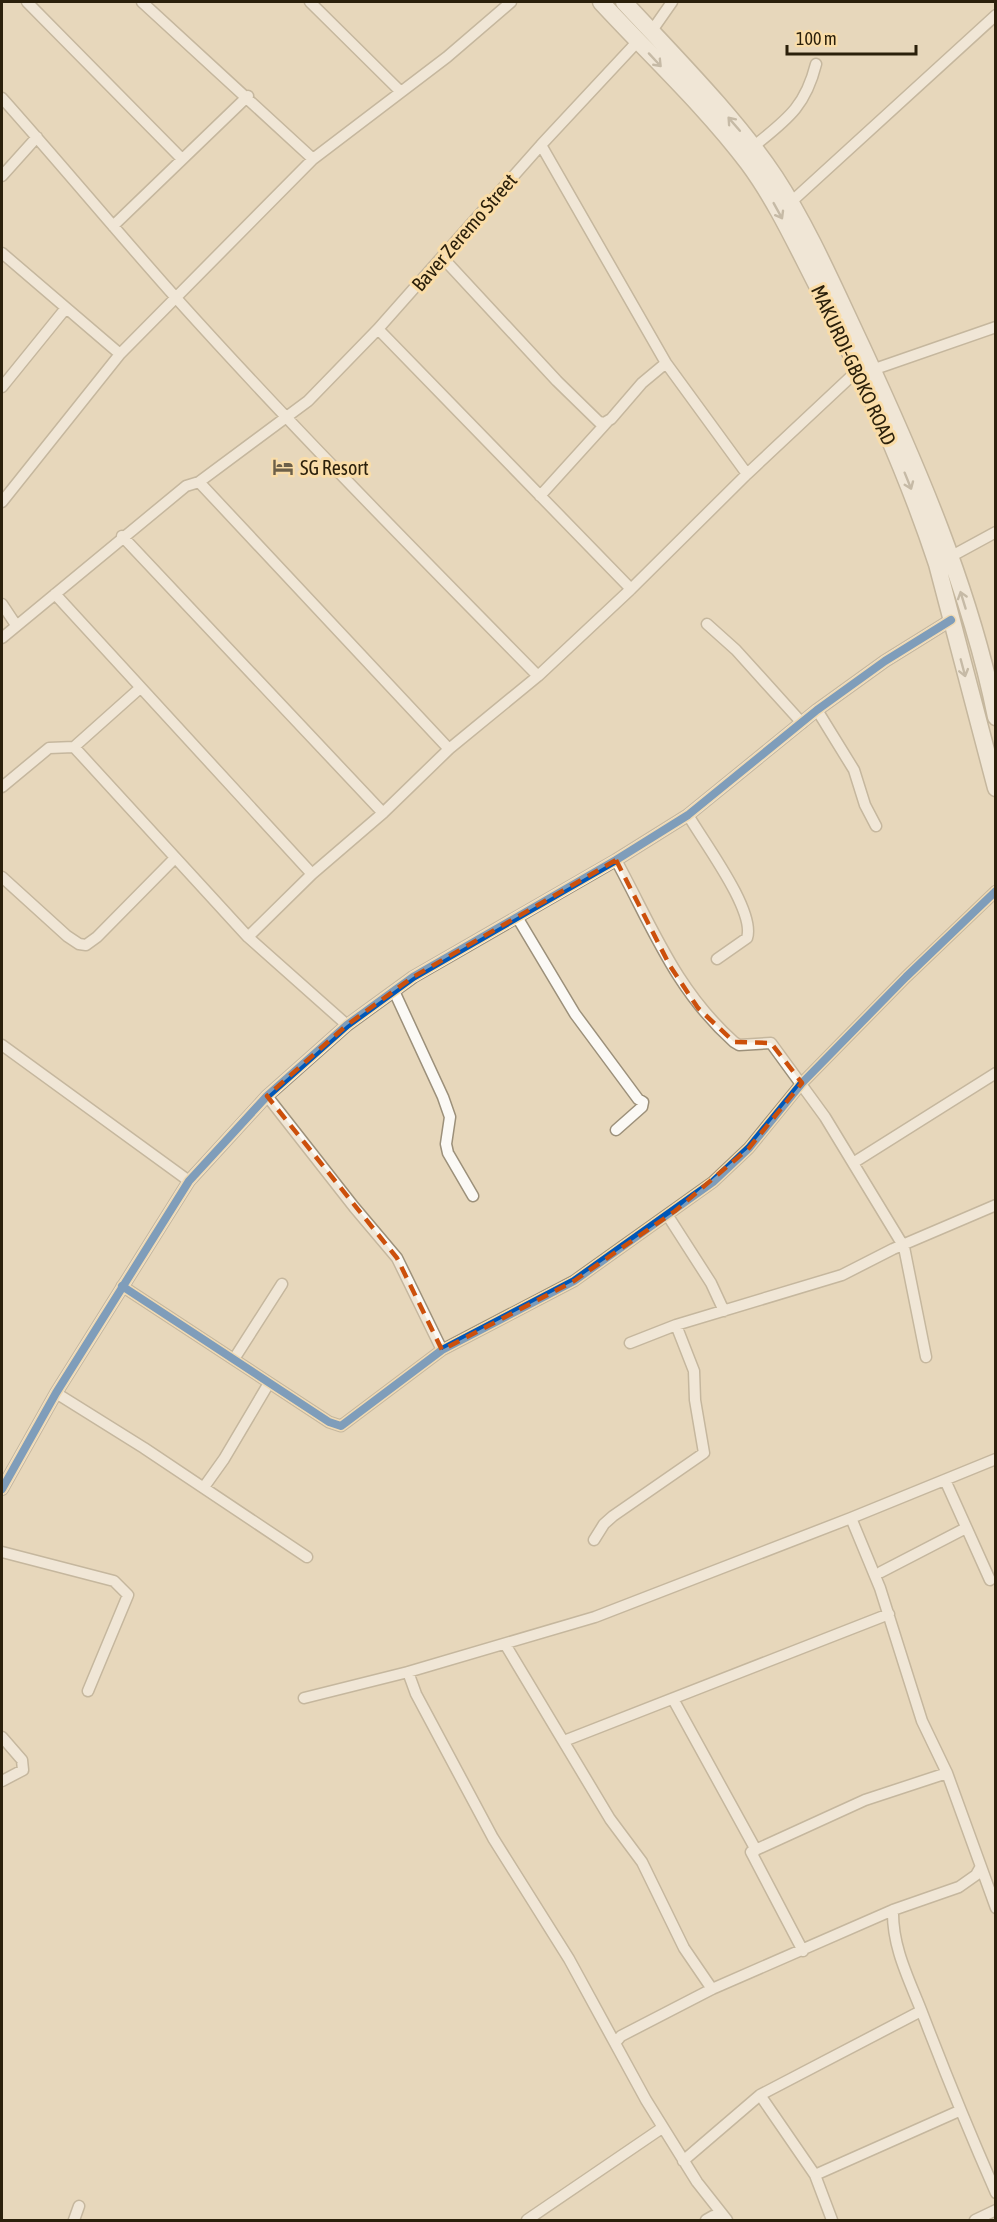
<svg xmlns="http://www.w3.org/2000/svg" width="997" height="2222" viewBox="0 0 997 2222" font-family="'Asap Condensed',sans-serif">
  <style>
    .lines { fill: none; stroke-linecap: round; stroke-linejoin: round }
    .minor-casing { stroke: #9c907a; stroke-width: 13 }
    .tertiary-casing { stroke: #9c907a; stroke-width: 14 }
    .primary-casing { stroke: #9c907a; stroke-width: 19 }
    .minor { stroke: #fbf9f5; stroke-width: 10 }
    .tertiary { stroke: #fbf9f5; stroke-width: 12 }
    .primary { stroke: #fbf9f5; stroke-width: 16 }
    .cycleway-casing { stroke: #fadda8; stroke-width: 11 }
    .cycleway { stroke: #0057b8; stroke-width: 8 }
    .oneway { stroke: #9d978c }
    .marked { fill: none; stroke: #cc500c; stroke-width: 4.5; stroke-dasharray: 12 8; stroke-linejoin: round }
    .labels { text-anchor: middle; dominant-baseline: central; stroke-width: 6; stroke-linejoin: round; paint-order: stroke }
    .street-label { font-size: 20px; fill: #2b200b; stroke: #fadda8 }
    .poi-label { font-size: 20px; fill: #2b200b; stroke: #fadda8; text-anchor: start }
  </style>
  <rect width="100%" height="100%" fill="#e7d7bb"/>
  <g class="lines">
    <g class="minor-casing">
      <path id="minor" d="M 27,2 L 182,159
        M 142,2 L 313,159
        M 310,2 L 400,91
        M 651,32 L 672,2
        M 2,98 C 61,164 118,233 177,299 C 293,428 416,552 538,676
        M 541,145 L 666,363 L 747,474
        M 753,147 C 786,120 805,108 816,64
        M 2,176 L 37,137
        M 790,203 L 996,15
        M 113,226 L 248,96
        M 2,253 L 120,354
        M 442,257 L 557,381 L 599,422 L 604,423 L 611,419 L 642,383 L 666,363
        M 378,329 L 631,589
        M 872,370 L 996,327
        M 2,387 L 66,308
        M 199,482 L 449,749
        M 540,496 L 608,421
        M 2,502 L 120,354 L 313,159 L 447,57 L 511,2
        M 122,536 L 383,813
        M 950,557 L 996,532
        M 55,594 L 312,874
        M 2,604 L 16,625
        M 707,624 L 736,650 L 802,723
        M 2,638 L 186,486 L 199,482 L 308,401 L 378,329 L 541,145 L 638,41
        M 817,710 L 854,770 L 865,805 L 876,826
        M 74,747 L 248,937 L 347,1025
        M 2,787 L 49,748 L 74,747 L 139,689
        M 688,815 C 703,841 756,911 747,938 L 717,959
        M 616,860 C 653,928 675,989 734,1042 L 739,1045 L 771,1043 L 825,1117 L 904,1247 L 926,1357
        M 2,877 L 67,936 L 79,944 L 86,945 L 97,937 L 174,859
        M 517,917 L 575,1014 L 638,1099 L 643,1102 L 642,1107 L 616,1130
        M 248,937 L 312,874 L 383,813 L 449,749 L 538,676 L 631,589 L 747,474 L 858,370
        M 394,991 L 443,1097 L 450,1117 L 446,1144 L 448,1153 L 473,1196
        M 2,1045 L 189,1181
        M 267,1096 L 354,1207 L 397,1258 L 442,1350
        M 853,1163 L 996,1073
        M 668,1216 L 711,1283 L 724,1311
        M 122,1286 L 329,1422 L 341,1426 L 442,1350 L 574,1281 L 713,1182 L 749,1148 L 802,1083 L 906,977 L 996,891
        M 630,1343 L 676,1325 L 842,1275 L 893,1249 L 996,1205
        M 234,1359 L 282,1284
        M 56,1393 L 144,1448 L 307,1557
        M 945,1480 L 990,1580
        M 204,1487 L 224,1459 L 269,1383
        M 851,1518 L 880,1588 L 922,1721 L 947,1773 L 996,1908
        M 594,1540 L 604,1524 L 613,1516 L 704,1453 L 695,1400 L 694,1371 L 676,1325
        M 2,1552 L 114,1581 L 128,1595 L 88,1691
        M 881,1572 L 966,1528
        M 505,1644 L 610,1819 L 642,1862 L 684,1948 L 712,1989
        M 408,1672 L 416,1694 L 493,1838 L 569,1959 L 646,2100 L 697,2182 L 727,2220
        M 304,1698 L 408,1672 L 595,1617 L 851,1518 L 996,1459
        M 673,1699 L 756,1850
        M 2,1737 L 22,1760 L 23,1770 L 2,1781
        M 564,1741 L 889,1614
        M 893,1910 C 892,1948 910,1981 923,2015 C 946,2075 970,2134 996,2193
        M 803,1951 L 751,1852 L 865,1800 L 947,1773
        M 615,2043 L 621,2036 L 712,1989 L 893,1910 L 959,1887 L 976,1875 L 980,1868
        M 760,2095 L 815,2175 L 832,2220
        M 683,2161 L 760,2095 L 921,2011
        M 815,2175 L 959,2111
        M 74,2220 L 79,2206
        M 527,2220 L 662,2128
        M 706,2220 L 713,2216 L 723,2216
        M 975,2220 L 996,2210"/>
    </g>
    <g class="tertiary-casing">
      <path id="tertiary" d="M 2,1489 L 56,1393 L 189,1181 L 267,1096 L 347,1025 L 413,977 L 616,860 L 688,815 L 817,710 L 885,661 L 951,620"/>
    </g>
    <g class="primary-casing">
      <path id="primary" d="M 601,2 C 649,54 705,106 748,163 C 777,202 798,249 821,293 C 865,381 906,470 937,564 L 996,788
        M 624,2 C 673,55 735,117 775,177 C 809,229 835,290 862,347 C 917,466 970,588 996,717"/>
    </g>
    <use href="#minor" class="minor"/>
    <use href="#tertiary" class="tertiary"/>
    <use href="#primary" class="primary"/>
    <g class="cycleway-casing">
      <path id="cycleway" d="M 122,1286 L 329,1422 L 341,1426 L 442,1350 L 574,1281 L 713,1182 L 749,1148 L 802,1083 L 906,977 L 996,891
        M 2,1489 L 56,1393 L 189,1181 L 267,1096 L 347,1025 L 413,977 L 616,860 L 688,815 L 817,710 L 885,661 L 951,620"/>
    </g>
    <use href="#cycleway" class="cycleway"/>
  </g>
  <defs><path id="oneway-shaft" d="M-6 0H5M1.5-3L5.5 0L1.5 3" fill="none" stroke-width="1.6" stroke-linecap="round" stroke-linejoin="round" transform="scale(1.5)"/></defs>
  <g class="oneway">
    <use href="#oneway-shaft" transform="translate(655 60) rotate(47)"/>
    <use href="#oneway-shaft" transform="translate(734 124) rotate(-131)"/>
    <use href="#oneway-shaft" transform="translate(778 211) rotate(61)"/>
    <use href="#oneway-shaft" transform="translate(908 481) rotate(68)"/>
    <use href="#oneway-shaft" transform="translate(963 600) rotate(-107)"/>
    <use href="#oneway-shaft" transform="translate(963 668) rotate(75)"/>
  </g>
  <path d="M0 0H997V2222H0ZM 616,860 L 670,966 L 698,1008 L 734,1042 L 771,1043 L 802,1083 L 749,1148 L 675,1211 L 574,1281 L 442,1350 L 397,1258 L 267,1096 L 347,1025 L 413,977 Z" fill="#e7d7bb" fill-opacity=".55" fill-rule="evenodd"/>
  <path class="marked" d="M 616,860 L 670,966 L 698,1008 L 734,1042 L 771,1043 L 802,1083 L 749,1148 L 675,1211 L 574,1281 L 442,1350 L 397,1258 L 267,1096 L 347,1025 L 413,977 Z"/>
  <defs>
    <g id="hotel-bare" transform="scale(1.62)"><path d="M-6-4.5h1.5V1H6V5H4.5V3h-9V5H-6ZM-4 0a1.8 1.8 0 1 1 3.6 0ZM.5 0V-2.5h3Q6-2.5 6 0Z" fill="#6d6049" stroke="#fadda8" stroke-width="2.5" paint-order="stroke"/></g>
  </defs>
  <g fill-rule="evenodd">
    <use href="#hotel-bare" x="283" y="467"/>
  </g>
  <g class="labels">
    <g class="street-label">
      <text transform="translate(464 232) rotate(-49)">Baver Zeremo Street</text>
      <text transform="translate(854 365) rotate(65)">MAKURDI-GBOKO ROAD</text>
    </g>
    <g class="poi-label">
      <text x="300" y="467">SG Resort</text>
    </g>
  </g>
  <rect width="997" height="2222" fill="none" stroke="#2b200b" stroke-width="6"/>
  <path d="M787 45v9h129v-9" fill="none" stroke="#2b200b" stroke-width="3"/>
  <text x="796" y="45" font-size="18" fill="#2b200b" stroke="#fadda8" stroke-width="4.5" paint-order="stroke">100 m</text>
</svg>
